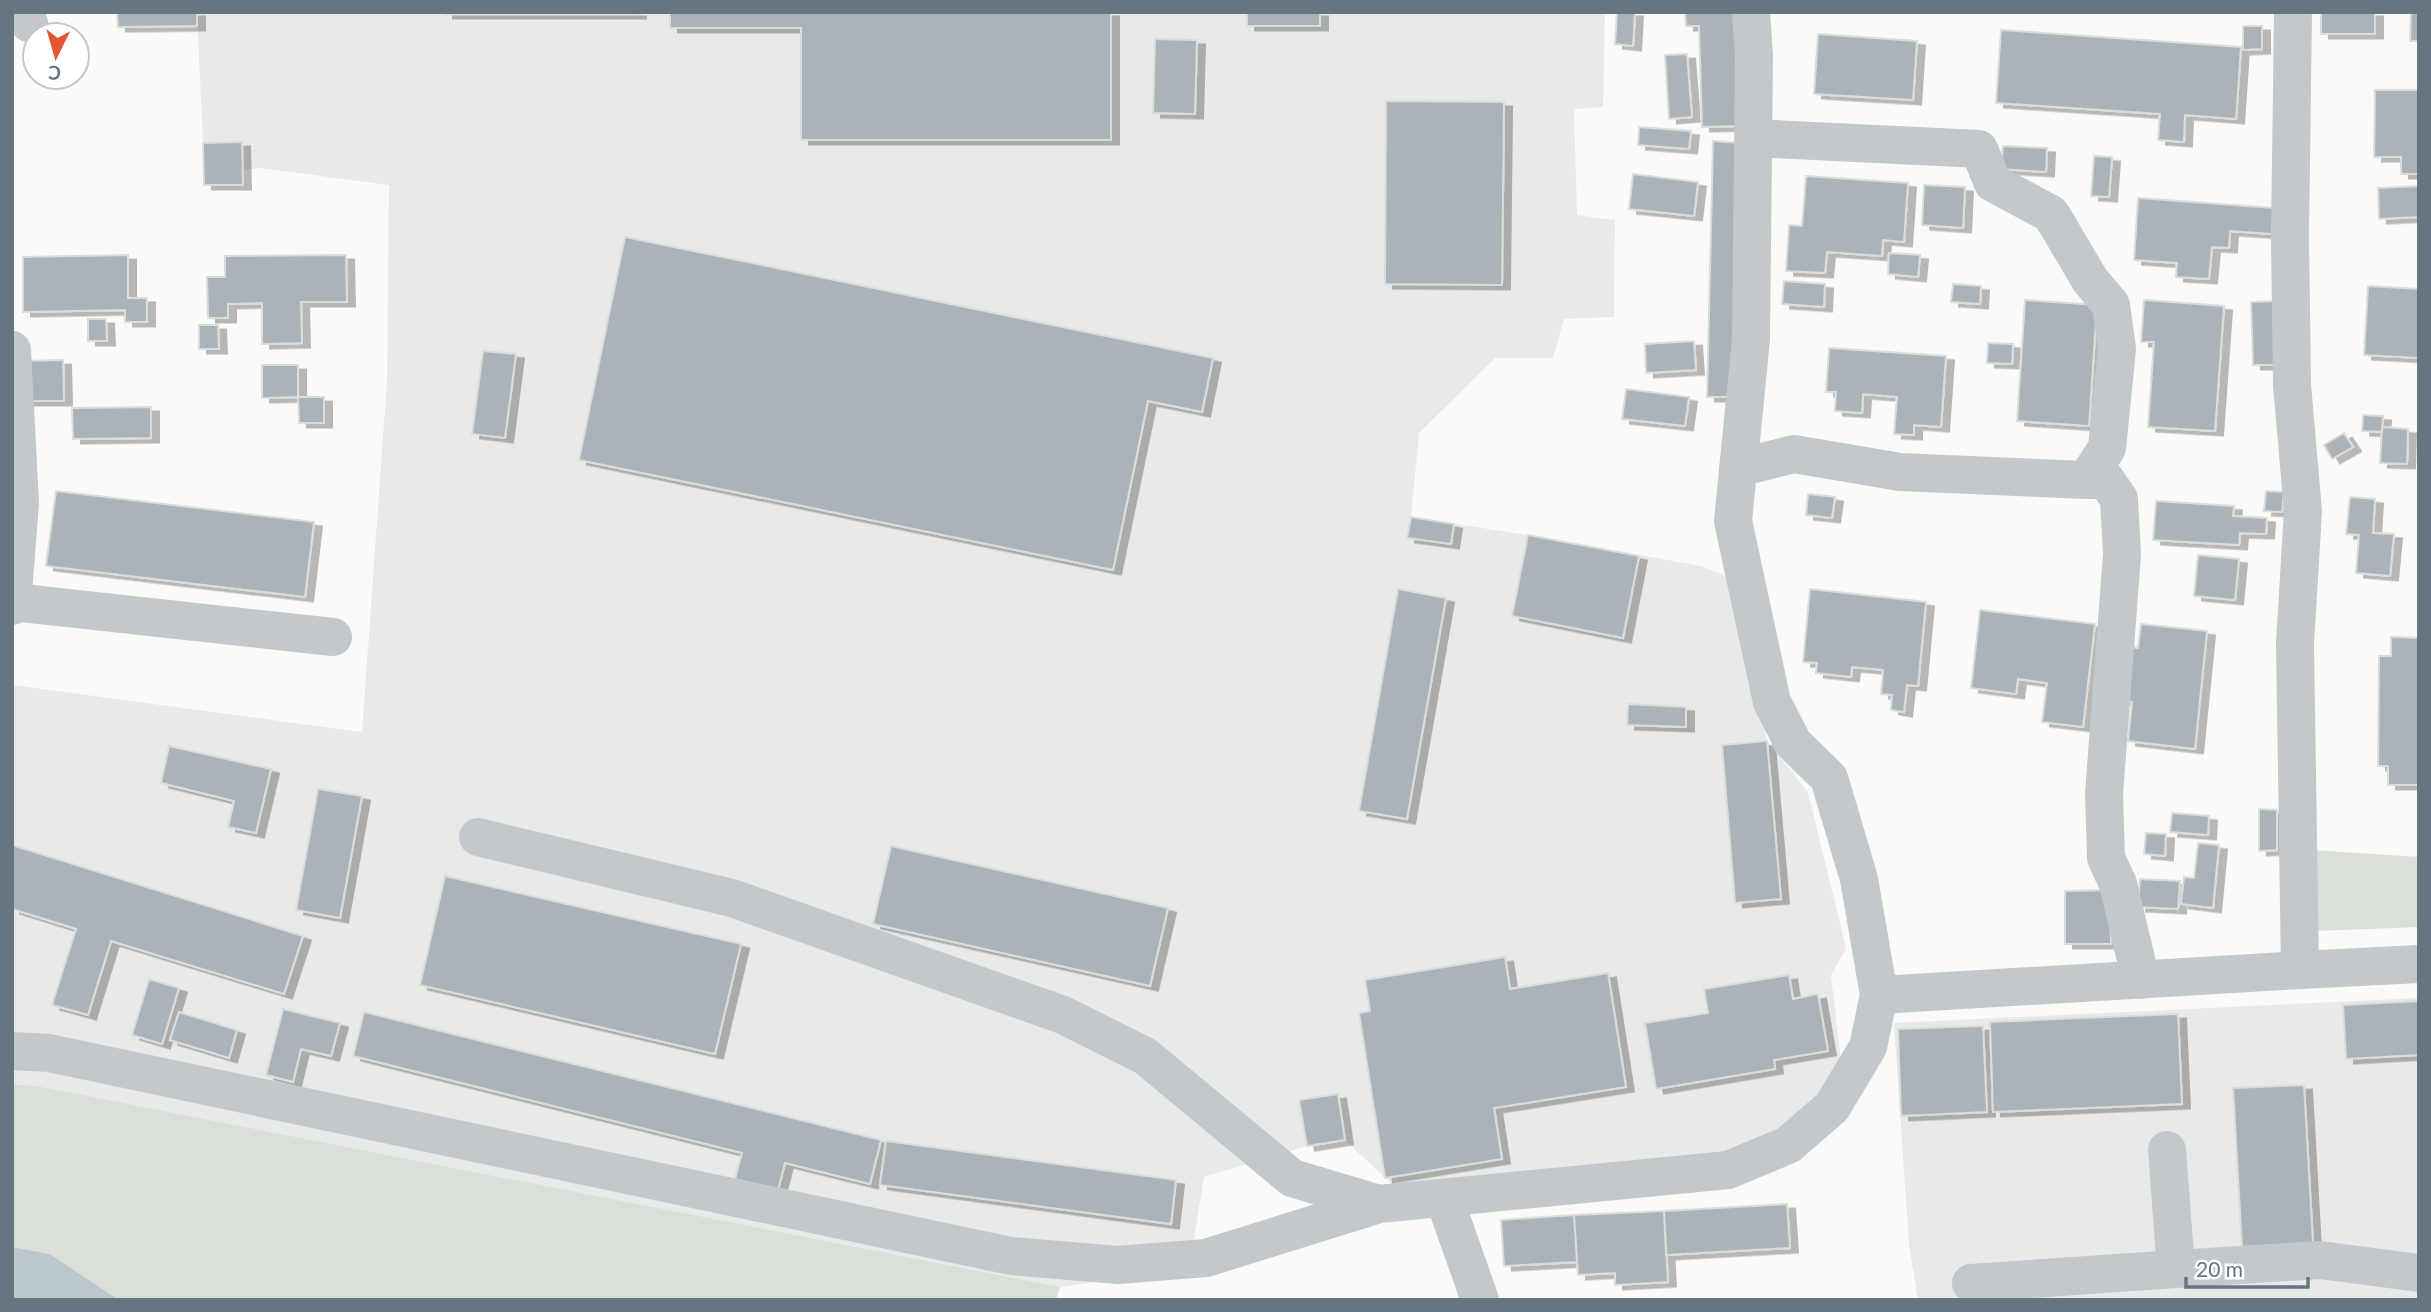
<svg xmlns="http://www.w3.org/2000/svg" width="2431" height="1312" viewBox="0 0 2431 1312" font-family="Lato,sans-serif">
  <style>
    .built { fill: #e8e9e9 }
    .green { fill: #dadfd7 }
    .water { fill: #bbc7cb }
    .building { fill: #aab3b9; stroke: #dcdcda; stroke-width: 2; filter: url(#shadow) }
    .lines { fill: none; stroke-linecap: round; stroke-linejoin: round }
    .minor { stroke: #c3c8cc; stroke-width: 38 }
  </style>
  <defs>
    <filter id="shadow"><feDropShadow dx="8" dy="4.5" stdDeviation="0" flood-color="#0004"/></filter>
  </defs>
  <rect width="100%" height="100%" fill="#fafaf8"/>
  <path class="built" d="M 197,12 L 1605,12 L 1603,107 L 1574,109 L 1577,215 L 1615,220 L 1614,317 L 1564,319 L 1553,358 L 1495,358 L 1419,433 L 1411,517 L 1528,535 L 1701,566 L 1730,578 L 1767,741 L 1808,792 L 1846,948 L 1831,976 L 1842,1069 L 1828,1091 L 1779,1133 L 1728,1154 L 1400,1192 L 1345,1140 L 1307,1146 L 1204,1177 L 1189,1269 L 1060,1287 L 37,1086 L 12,1084 L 12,685 L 362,732 L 387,381 L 389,185 L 260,168 L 243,170 L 242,143 L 203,143 Z
    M 2419,998 L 2419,1300 L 1918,1300 L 1909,1245 L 1894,1023 Z"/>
  <path class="green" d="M 2311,850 L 2419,857 L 2419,927 L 2316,931 Z
    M 12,1084 L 37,1086 L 1060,1287 L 1056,1300 L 119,1300 L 50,1254 L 12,1247 Z"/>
  <path class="water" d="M 12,1247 L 50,1254 L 119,1300 L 12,1300 Z"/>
  <path class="building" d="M 117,12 L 197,12 L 197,26 L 118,27 Z
    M 445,12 L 638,12 L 638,14 L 445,14 Z
    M 670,12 L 1111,12 L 1111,140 L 801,140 L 801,28 L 670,28 Z
    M 1247,12 L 1320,12 L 1320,26 L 1247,26 Z
    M 1617,12 L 1635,12 L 1633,46 L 1615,44 Z
    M 1685,12 L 1735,12 L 1739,126 L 1702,127 L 1699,26 L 1686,26 Z
    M 2321,12 L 2375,12 L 2375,34 L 2321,34 Z
    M 2411,12 L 2419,12 L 2419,41 L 2410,41 Z
    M 2243,26 L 2262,26 L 2262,49 L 2243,50 Z
    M 2001,30 L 2241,47 L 2236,119 L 2185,115 L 2184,142 L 2158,140 L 2160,114 L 1996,103 Z
    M 1818,34 L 1917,41 L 1913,100 L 1814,94 Z
    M 1155,39 L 1197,40 L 1195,114 L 1153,113 Z
    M 1687,54 L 1692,117 L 1669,119 L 1665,55 Z
    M 2375,90 L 2419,90 L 2419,174 L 2401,174 L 2401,157 L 2374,157 Z
    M 1386,101 L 1504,102 L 1502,285 L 1385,284 Z
    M 1639,127 L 1691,131 L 1689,149 L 1638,145 Z
    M 1713,141 L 1742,143 L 1736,397 L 1707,397 Z
    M 242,142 L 243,185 L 204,185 L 203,143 Z
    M 2003,146 L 2047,148 L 2046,172 L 2001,169 Z
    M 2094,156 L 2112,157 L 2109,197 L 2091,196 Z
    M 1633,174 L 1698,182 L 1694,216 L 1629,209 Z
    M 1806,176 L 1908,183 L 1904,242 L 1883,240 L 1882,256 L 1827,252 L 1825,273 L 1786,271 L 1789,225 L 1802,226 Z
    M 1924,185 L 1965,187 L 1963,228 L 1922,225 Z
    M 2419,186 L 2419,217 L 2379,219 L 2378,188 Z
    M 2138,198 L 2274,208 L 2272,234 L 2230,231 L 2229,248 L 2212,247 L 2209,279 L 2176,277 L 2177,263 L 2134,260 Z
    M 625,237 L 1213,358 L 1202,412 L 1148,401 L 1113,570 L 579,460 Z
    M 1889,253 L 1920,255 L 1918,277 L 1888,274 Z
    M 128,255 L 128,298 L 147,298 L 147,322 L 125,322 L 125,310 L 23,312 L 23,257 Z
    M 346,255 L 347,302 L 301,302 L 302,343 L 262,344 L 262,303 L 228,304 L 228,318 L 208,318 L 207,277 L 225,277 L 225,256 Z
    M 1784,281 L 1825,284 L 1824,307 L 1782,304 Z
    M 1953,284 L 1981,286 L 1980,304 L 1951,302 Z
    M 2368,286 L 2419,289 L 2419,358 L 2364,355 Z
    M 2025,300 L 2097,305 L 2089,426 L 2017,421 Z
    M 2144,300 L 2224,306 L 2215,431 L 2148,427 L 2154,342 L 2141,342 Z
    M 2278,301 L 2279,365 L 2253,365 L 2251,302 Z
    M 88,319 L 106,319 L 107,341 L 88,341 Z
    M 199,325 L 218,325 L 219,349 L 199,349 Z
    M 1694,341 L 1696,370 L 1646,373 L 1645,344 Z
    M 1988,343 L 2013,344 L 2012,364 L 1987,363 Z
    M 1829,348 L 1946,356 L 1941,427 L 1914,425 L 1914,435 L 1894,434 L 1897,397 L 1863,394 L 1862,413 L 1835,411 L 1836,392 L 1826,392 Z
    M 483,351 L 516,354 L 505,438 L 472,434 Z
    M 63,360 L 64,401 L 26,401 L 26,361 Z
    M 262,365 L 298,365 L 298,397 L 262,398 Z
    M 1626,389 L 1689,397 L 1685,426 L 1622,419 Z
    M 298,397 L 324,397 L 324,423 L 299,423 Z
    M 151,407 L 151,438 L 73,439 L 72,408 Z
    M 2363,415 L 2383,416 L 2382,432 L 2362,431 Z
    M 2382,427 L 2408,429 L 2407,464 L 2380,463 Z
    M 2344,433 L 2353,447 L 2332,459 L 2324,445 Z
    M 56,491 L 314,522 L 305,597 L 46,566 Z
    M 2266,491 L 2284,492 L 2282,512 L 2264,511 Z
    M 1808,494 L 1835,497 L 1832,518 L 1806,515 Z
    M 2350,497 L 2375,499 L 2373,533 L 2394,534 L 2390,576 L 2356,573 L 2359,535 L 2346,534 Z
    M 2156,501 L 2234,506 L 2233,516 L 2267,518 L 2266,534 L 2240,533 L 2239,545 L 2153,540 Z
    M 1411,517 L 1454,524 L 1451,544 L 1407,538 Z
    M 1528,535 L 1639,556 L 1623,638 L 1512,616 Z
    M 2198,555 L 2239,559 L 2235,600 L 2194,596 Z
    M 1398,589 L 1446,598 L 1407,819 L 1359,811 Z
    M 1810,589 L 1926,602 L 1918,686 L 1907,685 L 1904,712 L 1891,710 L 1892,695 L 1881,694 L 1883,670 L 1852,667 L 1851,677 L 1816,673 L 1817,663 L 1803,662 Z
    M 1980,610 L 2095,624 L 2083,727 L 2042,722 L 2047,683 L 2018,679 L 2016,694 L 1971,688 Z
    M 2141,624 L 2207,631 L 2195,749 L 2128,741 L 2132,702 L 2120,700 L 2126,646 L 2138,648 Z
    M 2391,637 L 2419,638 L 2419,785 L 2388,785 L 2388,766 L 2378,766 L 2379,656 L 2391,656 Z
    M 1628,704 L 1686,707 L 1686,727 L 1627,725 Z
    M 1767,741 L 1781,899 L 1735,903 L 1722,745 Z
    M 169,746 L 271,769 L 256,833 L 228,827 L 234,801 L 161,783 Z
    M 318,789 L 362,796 L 340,918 L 296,910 Z
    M 2259,809 L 2277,810 L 2277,850 L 2259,851 Z
    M 2172,813 L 2209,816 L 2208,835 L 2170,832 Z
    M 2146,833 L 2166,834 L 2165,856 L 2144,854 Z
    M 2198,843 L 2219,845 L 2213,908 L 2181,904 L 2184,877 L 2194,878 Z
    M 12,845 L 303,936 L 284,994 L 111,941 L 88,1015 L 52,1005 L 76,929 L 12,909 Z
    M 891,846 L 1168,908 L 1150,986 L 873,924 Z
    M 445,876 L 741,944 L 715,1054 L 420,985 Z
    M 2140,879 L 2180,881 L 2178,909 L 2138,907 Z
    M 2110,890 L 2111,944 L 2065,944 L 2065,891 Z
    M 1505,957 L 1510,989 L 1608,973 L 1626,1087 L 1494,1108 L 1502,1159 L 1385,1178 L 1359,1013 L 1370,1011 L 1365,980 Z
    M 1789,975 L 1793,999 L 1818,994 L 1828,1051 L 1774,1060 L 1775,1069 L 1656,1089 L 1645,1023 L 1708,1013 L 1704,989 Z
    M 149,979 L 179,988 L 162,1044 L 132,1035 Z
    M 2419,1001 L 2419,1055 L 2346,1059 L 2343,1005 Z
    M 283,1009 L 340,1023 L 331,1056 L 301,1049 L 293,1082 L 266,1075 Z
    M 179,1012 L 237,1030 L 229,1058 L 170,1040 Z
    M 364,1012 L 881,1140 L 870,1184 L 785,1163 L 778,1190 L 735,1179 L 742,1153 L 353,1056 Z
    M 2178,1014 L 2182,1104 L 1993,1112 L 1990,1022 Z
    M 1983,1026 L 1987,1112 L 1901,1116 L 1898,1029 Z
    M 2304,1085 L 2313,1243 L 2242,1247 L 2233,1088 Z
    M 1338,1094 L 1345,1140 L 1307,1146 L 1299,1100 Z
    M 886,1141 L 1176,1180 L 1171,1224 L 880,1185 Z
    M 1787,1204 L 1790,1248 L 1666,1255 L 1664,1211 Z
    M 1664,1211 L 1668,1282 L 1615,1285 L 1615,1273 L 1578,1275 L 1574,1215 Z
    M 1574,1215 L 1577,1262 L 1504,1266 L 1501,1220 Z"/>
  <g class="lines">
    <path class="minor" d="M 25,12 L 29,23
      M 1751,12 L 1754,56 L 1751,339 L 1733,521 L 1772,702 L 1793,743 L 1829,778 L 1859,879 L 1879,995 L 2300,970
      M 2293,12 L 2290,236 L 2292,385 L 2303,511 L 2295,643 L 2300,970 L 2419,964
      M 12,350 L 20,503 L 12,606
      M 1738,468 L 1794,454 L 1900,472 L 2086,480 L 2107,448 L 2117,349 L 2111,305 L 2090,280 L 2051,214 L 1993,183 L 1979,149 L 1754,138
      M 2086,480 L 2106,480 L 2119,499 L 2122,554 L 2104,794 L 2106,858 L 2118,884 L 2141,980
      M 13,602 L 333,637
      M 478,837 L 732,898 L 1063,1015 L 1145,1056 L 1292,1178 L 1379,1204 L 1728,1170 L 1788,1145 L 1832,1107 L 1868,1047 L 1879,995
      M 12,1051 L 49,1053 L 1011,1256 L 1118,1265 L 1206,1258 L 1379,1204
      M 2167,1150 L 2176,1269 L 2320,1260 L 2419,1273
      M 1444,1198 L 1480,1300
      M 1971,1283 L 2176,1269"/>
  </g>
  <rect width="2431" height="1312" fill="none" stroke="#657683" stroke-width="28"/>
  <g transform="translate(56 56) rotate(185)"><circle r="33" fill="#ffffff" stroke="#c1c8cd" stroke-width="2"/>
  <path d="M0-5L12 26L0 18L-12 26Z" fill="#e4572e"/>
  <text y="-10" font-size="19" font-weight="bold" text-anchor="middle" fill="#657683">С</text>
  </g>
  <path d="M2186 1277v10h122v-10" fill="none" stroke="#657683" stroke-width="3.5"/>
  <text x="2196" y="1277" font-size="21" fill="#657683" stroke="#ffffff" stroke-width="5" paint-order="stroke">20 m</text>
</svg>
